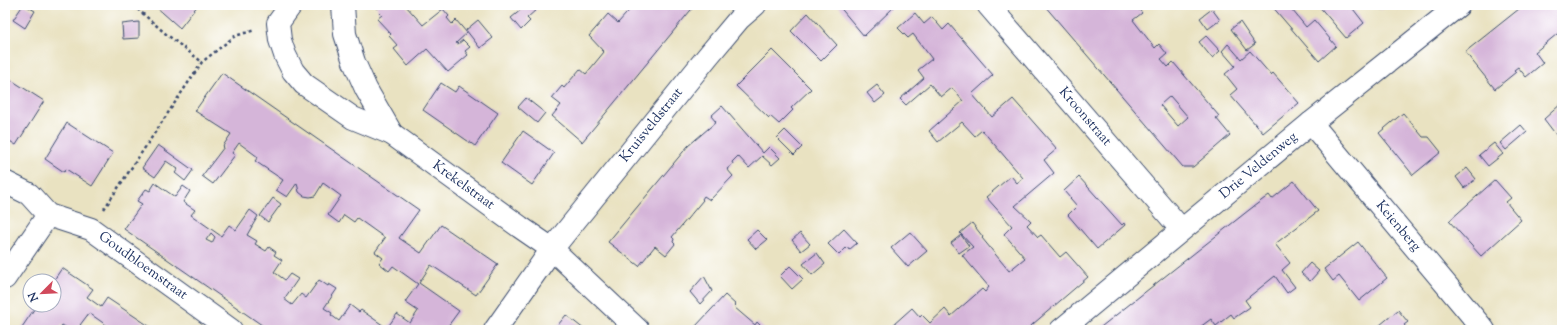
<svg xmlns="http://www.w3.org/2000/svg" width="1567" height="335" viewBox="0 0 1567 335" font-family="'Sorts Mill Goudy',serif">
  <style>
    .building { fill: #d5b5d9; fill-rule: evenodd }
    .lines { fill: none; stroke-linecap: round; stroke-linejoin: round }
    .minor-casing { stroke: #3a4a6d; stroke-width: 24 }
    .path { stroke: #3a4a6d; stroke-width: 2.5; stroke-dasharray: 3 3; stroke-linecap: butt }
    .minor { stroke: #fff; stroke-width: 22 }
    .labels { text-anchor: middle; dominant-baseline: central; stroke-width: 4; stroke-linejoin: round; paint-order: stroke }
    .street-label { font-size: 14px; fill: #1b2f5e; stroke: #fff }
  </style>
  <rect width="100%" height="100%" fill="#fff"/>
  <filter id="ink" filterUnits="userSpaceOnUse"><feTurbulence type="fractalNoise" baseFrequency=".025" numOctaves="2"/><feDisplacementMap in="SourceGraphic" scale="8" xChannelSelector="R" yChannelSelector="G"/><feConvolveMatrix kernelMatrix="1 2 1 2 8 2 1 2 1" color-interpolation-filters="sRGB"/></filter>
  <filter id="wash" filterUnits="userSpaceOnUse"><feTurbulence type="fractalNoise" baseFrequency=".012" numOctaves="4" result="noise"/><feDisplacementMap in="SourceGraphic" scale="16" xChannelSelector="R" yChannelSelector="G"/><feGaussianBlur stdDeviation="0.9" result="paint"/><feColorMatrix in="noise" values="0 0 0 0 0 0 0 0 0 0 0 0 0 0 0 0 0 1.4 0 .05"/><feComposite in="paint" operator="in"/></filter>
  <g filter="url(#wash)">
    <rect width="100%" height="100%" fill="#e9e2c1"/>
    <g id="blocks">
      <path class="building" d="M 23,5 L 25,5 L 35,11 L 25,28 L 13,20 Z
        M 154,5 L 198,5 L 180,28 Z
        M 377,5 L 405,5 L 423,25 L 443,9 L 449,16 L 447,18 L 452,24 L 456,20 L 467,33 L 456,43 L 458,44 L 463,40 L 470,47 L 465,51 L 468,55 L 448,72 L 427,49 L 408,66 L 394,49 L 398,46 L 389,36 L 391,34 L 377,19 L 382,15 L 377,10 L 378,9 L 376,6 Z
        M 435,5 L 445,5 L 440,10 Z
        M 527,5 L 534,5 L 537,9 L 527,18 L 530,21 L 521,30 L 511,18 Z
        M 634,5 L 695,5 L 582,142 L 552,116 L 561,105 L 552,98 L 562,86 L 564,88 L 580,69 L 586,74 L 604,52 L 589,36 L 608,14 L 618,23 Z
        M 838,5 L 895,5 L 895,6 L 864,36 Z
        M 1044,5 L 1135,5 L 1142,13 L 1133,20 L 1155,48 L 1159,44 L 1167,54 L 1161,59 L 1168,67 L 1173,62 L 1219,116 L 1216,118 L 1230,135 L 1193,167 L 1183,167 ZM 1170,96 L 1188,117 L 1178,126 L 1160,105 Z
        M 1271,5 L 1288,5 L 1306,27 L 1314,20 L 1336,46 L 1319,61 Z
        M 1318,5 L 1350,5 L 1364,23 L 1346,38 Z
        M 1377,5 L 1388,5 L 1381,10 Z
        M 1524,5 L 1562,5 L 1562,30 L 1535,52 L 1543,63 L 1526,77 L 1518,67 L 1514,70 L 1516,72 L 1495,89 L 1465,52 Z
        M 1212,9 L 1220,20 L 1208,29 L 1200,18 Z
        M 808,13 L 837,45 L 821,61 L 791,31 Z
        M 915,13 L 924,24 L 932,17 L 943,30 L 949,24 L 993,75 L 972,94 L 992,117 L 1013,99 L 1057,149 L 1044,160 L 1054,173 L 1015,206 L 1031,221 L 1027,225 L 1038,237 L 1041,235 L 1060,257 L 1066,252 L 1088,277 L 1026,330 L 898,330 L 893,325 L 912,308 L 920,317 L 922,315 L 930,323 L 945,309 L 951,316 L 982,289 L 985,292 L 989,287 L 962,255 L 973,247 L 960,233 L 972,223 L 983,237 L 982,238 L 1009,271 L 1025,258 L 1004,234 L 1012,226 L 986,197 L 1011,176 L 1017,183 L 1023,178 L 982,130 L 975,136 L 962,122 L 938,142 L 929,131 L 963,101 L 952,88 L 941,97 L 930,84 L 906,105 L 900,99 L 924,78 L 918,70 L 932,59 L 913,34 L 908,38 L 898,28 Z
        M 478,20 L 493,38 L 480,48 L 466,30 Z
        M 139,22 L 139,38 L 123,39 L 122,24 Z
        M 1240,22 L 1255,44 L 1247,50 L 1231,29 Z
        M 1206,36 L 1220,51 L 1212,58 L 1199,42 Z
        M 1228,44 L 1241,59 L 1250,51 L 1271,75 L 1273,73 L 1299,103 L 1263,133 L 1230,95 L 1237,89 L 1225,74 L 1235,66 L 1222,51 Z
        M 772,50 L 811,89 L 791,108 L 793,110 L 779,124 L 770,116 L 769,118 L 736,86 Z
        M 5,72 L 10,75 L 8,78 L 44,101 L 16,145 L 5,138 Z
        M 222,73 L 419,210 L 399,238 L 421,253 L 441,225 L 498,264 L 476,295 L 431,265 L 419,283 L 459,311 L 445,330 L 269,330 L 124,229 L 142,204 L 137,201 L 146,189 L 150,191 L 155,183 L 175,197 L 183,186 L 190,191 L 183,202 L 195,210 L 191,215 L 221,236 L 229,225 L 236,230 L 250,210 L 258,216 L 247,235 L 257,241 L 255,244 L 266,251 L 269,247 L 276,252 L 274,255 L 282,260 L 274,272 L 285,280 L 290,274 L 298,279 L 284,299 L 292,305 L 301,294 L 306,298 L 319,280 L 328,286 L 329,284 L 337,289 L 324,308 L 332,313 L 331,315 L 339,321 L 350,305 L 359,312 L 361,310 L 387,328 L 397,314 L 410,323 L 418,311 L 405,302 L 418,284 L 393,266 L 389,271 L 379,263 L 383,258 L 375,252 L 385,238 L 357,218 L 354,222 L 344,215 L 339,223 L 328,215 L 341,196 L 323,183 L 315,196 L 310,197 L 304,196 L 299,192 L 297,183 L 287,197 L 276,190 L 283,180 L 255,161 L 258,157 L 239,143 L 232,153 L 235,155 L 213,184 L 202,176 L 224,147 L 223,146 L 231,134 L 195,111 ZM 211,233 L 215,237 L 212,243 L 206,240 Z
        M 441,83 L 455,92 L 459,86 L 498,113 L 475,146 L 423,110 Z
        M 877,85 L 885,95 L 875,103 L 867,93 Z
        M 526,98 L 545,113 L 537,123 L 518,107 Z
        M 1562,103 L 1562,131 L 1557,136 L 1544,119 Z
        M 722,106 L 763,153 L 769,147 L 780,158 L 772,165 L 762,156 L 749,168 L 738,156 L 732,162 L 733,164 L 727,169 L 733,176 L 710,200 L 704,196 L 702,199 L 703,200 L 672,237 L 674,239 L 673,242 L 675,244 L 666,255 L 655,246 L 639,266 L 608,242 L 688,146 L 716,122 L 711,116 Z
        M 1403,113 L 1423,137 L 1429,137 L 1441,152 L 1413,175 L 1379,133 Z
        M 67,123 L 113,153 L 92,186 L 66,169 L 64,172 L 45,159 Z
        M 1521,125 L 1527,132 L 1506,150 L 1500,143 Z
        M 785,130 L 802,147 L 794,155 L 777,138 Z
        M 523,131 L 554,153 L 532,185 L 501,163 Z
        M 1494,143 L 1503,154 L 1488,166 L 1479,155 Z
        M 158,145 L 193,170 L 185,181 L 175,173 L 178,169 L 166,161 L 155,177 L 142,168 Z
        M 1467,168 L 1476,179 L 1464,188 L 1456,177 Z
        M 1079,177 L 1122,225 L 1124,223 L 1125,225 L 1097,249 L 1068,215 L 1077,206 L 1064,191 Z
        M 1495,180 L 1511,198 L 1506,202 L 1521,220 L 1481,256 L 1449,221 Z
        M 1294,181 L 1318,211 L 1275,244 L 1290,263 L 1282,270 L 1295,287 L 1287,293 L 1275,276 L 1245,300 L 1250,307 L 1234,318 L 1231,314 L 1216,326 L 1211,319 L 1196,330 L 1193,328 L 1190,330 L 1097,330 L 1249,210 L 1269,195 L 1272,199 Z
        M 273,198 L 281,204 L 268,222 L 260,216 Z
        M 844,229 L 857,243 L 849,250 L 847,247 L 839,255 L 828,244 Z
        M 757,230 L 767,240 L 756,249 L 747,239 Z
        M 910,232 L 927,251 L 908,267 L 891,248 Z
        M 800,233 L 810,244 L 801,251 L 792,240 Z
        M 961,235 L 969,246 L 959,253 L 951,243 Z
        M 1358,242 L 1387,278 L 1359,301 L 1339,276 L 1333,281 L 1324,269 Z
        M 817,253 L 825,264 L 812,275 L 803,264 Z
        M 1310,263 L 1319,271 L 1310,281 L 1301,273 Z
        M 790,266 L 803,279 L 792,289 L 780,276 Z
        M 62,268 L 93,289 L 87,297 L 101,307 L 107,298 L 155,330 L 107,330 L 109,327 L 89,313 L 80,325 L 87,330 L 70,330 L 62,325 L 59,330 L 20,330 L 37,305 L 54,305 L 54,280 Z
        M 704,276 L 712,291 L 700,304 L 690,292 Z
        M 725,295 L 736,305 L 734,307 L 755,325 L 757,322 L 765,330 L 698,330 L 695,327 Z
        M 1398,310 L 1408,322 L 1404,325 L 1409,330 L 1374,330 Z
        M 566,315 L 585,330 L 554,330 Z"/>
    </g>
  </g>
  <g filter="url(#ink)">
    <use href="#blocks" fill-opacity="0" stroke="#3a4a6d" stroke-width="1"/>
    <g class="lines">
      <g class="minor-casing">
        <g id="minor">
          <path d="M 291,5 L 278,23 L 280,40 L 285,55 L 293,71 L 304,84 L 353,118 L 392,134"/>
          <path id="s1" d="M 343,5 L 345,34 L 354,62 L 366,89 L 392,134 L 520,227 L 552,249 L 638,330"/>
          <path id="s2" d="M 988,5 L 1181,229"/>
          <path id="s3" d="M 1311,123 L 1484,330"/>
          <path id="s4" d="M 5,182 L 29,194 L 48,215 L 91,229 L 231,330"/>
          <path d="M 5,278 L 48,215"/>
          <path id="s5" d="M 495,330 L 552,249 L 708,56 L 739,19 L 755,5"/>
          <path id="s6" d="M 1061,330 L 1311,123 L 1459,5"/>
        </g>
      </g>
      <path class="path" d="M 133,5 L 166,34 L 202,62
        M 104,209 L 202,62 L 235,36 L 255,30"/>
      <use href="#minor" class="minor"/>
    </g>
  </g>
  <g class="labels">
    <g class="street-label">
      <text stroke="none"><textPath href="#s2" startOffset="148">Kroonstraat</textPath></text>
      <text stroke="none"><textPath href="#s5" startOffset="258">Kruisveldstraat</textPath></text>
      <text stroke="none"><textPath href="#s6" startOffset="257">Drie Veldenweg</textPath></text>
      <text stroke="none"><textPath href="#s1" startOffset="228">Krekelstraat</textPath></text>
      <text stroke="none"><textPath href="#s3" startOffset="135">Keienberg</textPath></text>
      <text stroke="none"><textPath href="#s4" startOffset="164">Goudbloemstraat</textPath></text>
    </g>
  </g>
  <rect width="1567" height="335" fill="none" stroke="#fff" stroke-width="20"/>
  <g transform="translate(42 293) rotate(246)"><circle r="19" fill="#ffffff" stroke="#a4acbf"/>
  <path d="M0-3L7 15L0 10L-7 15Z" fill="#d1495b"/>
  <text y="-6" font-size="11" font-weight="bold" text-anchor="middle" fill="#1b2f5e">N</text>
  </g>
</svg>
